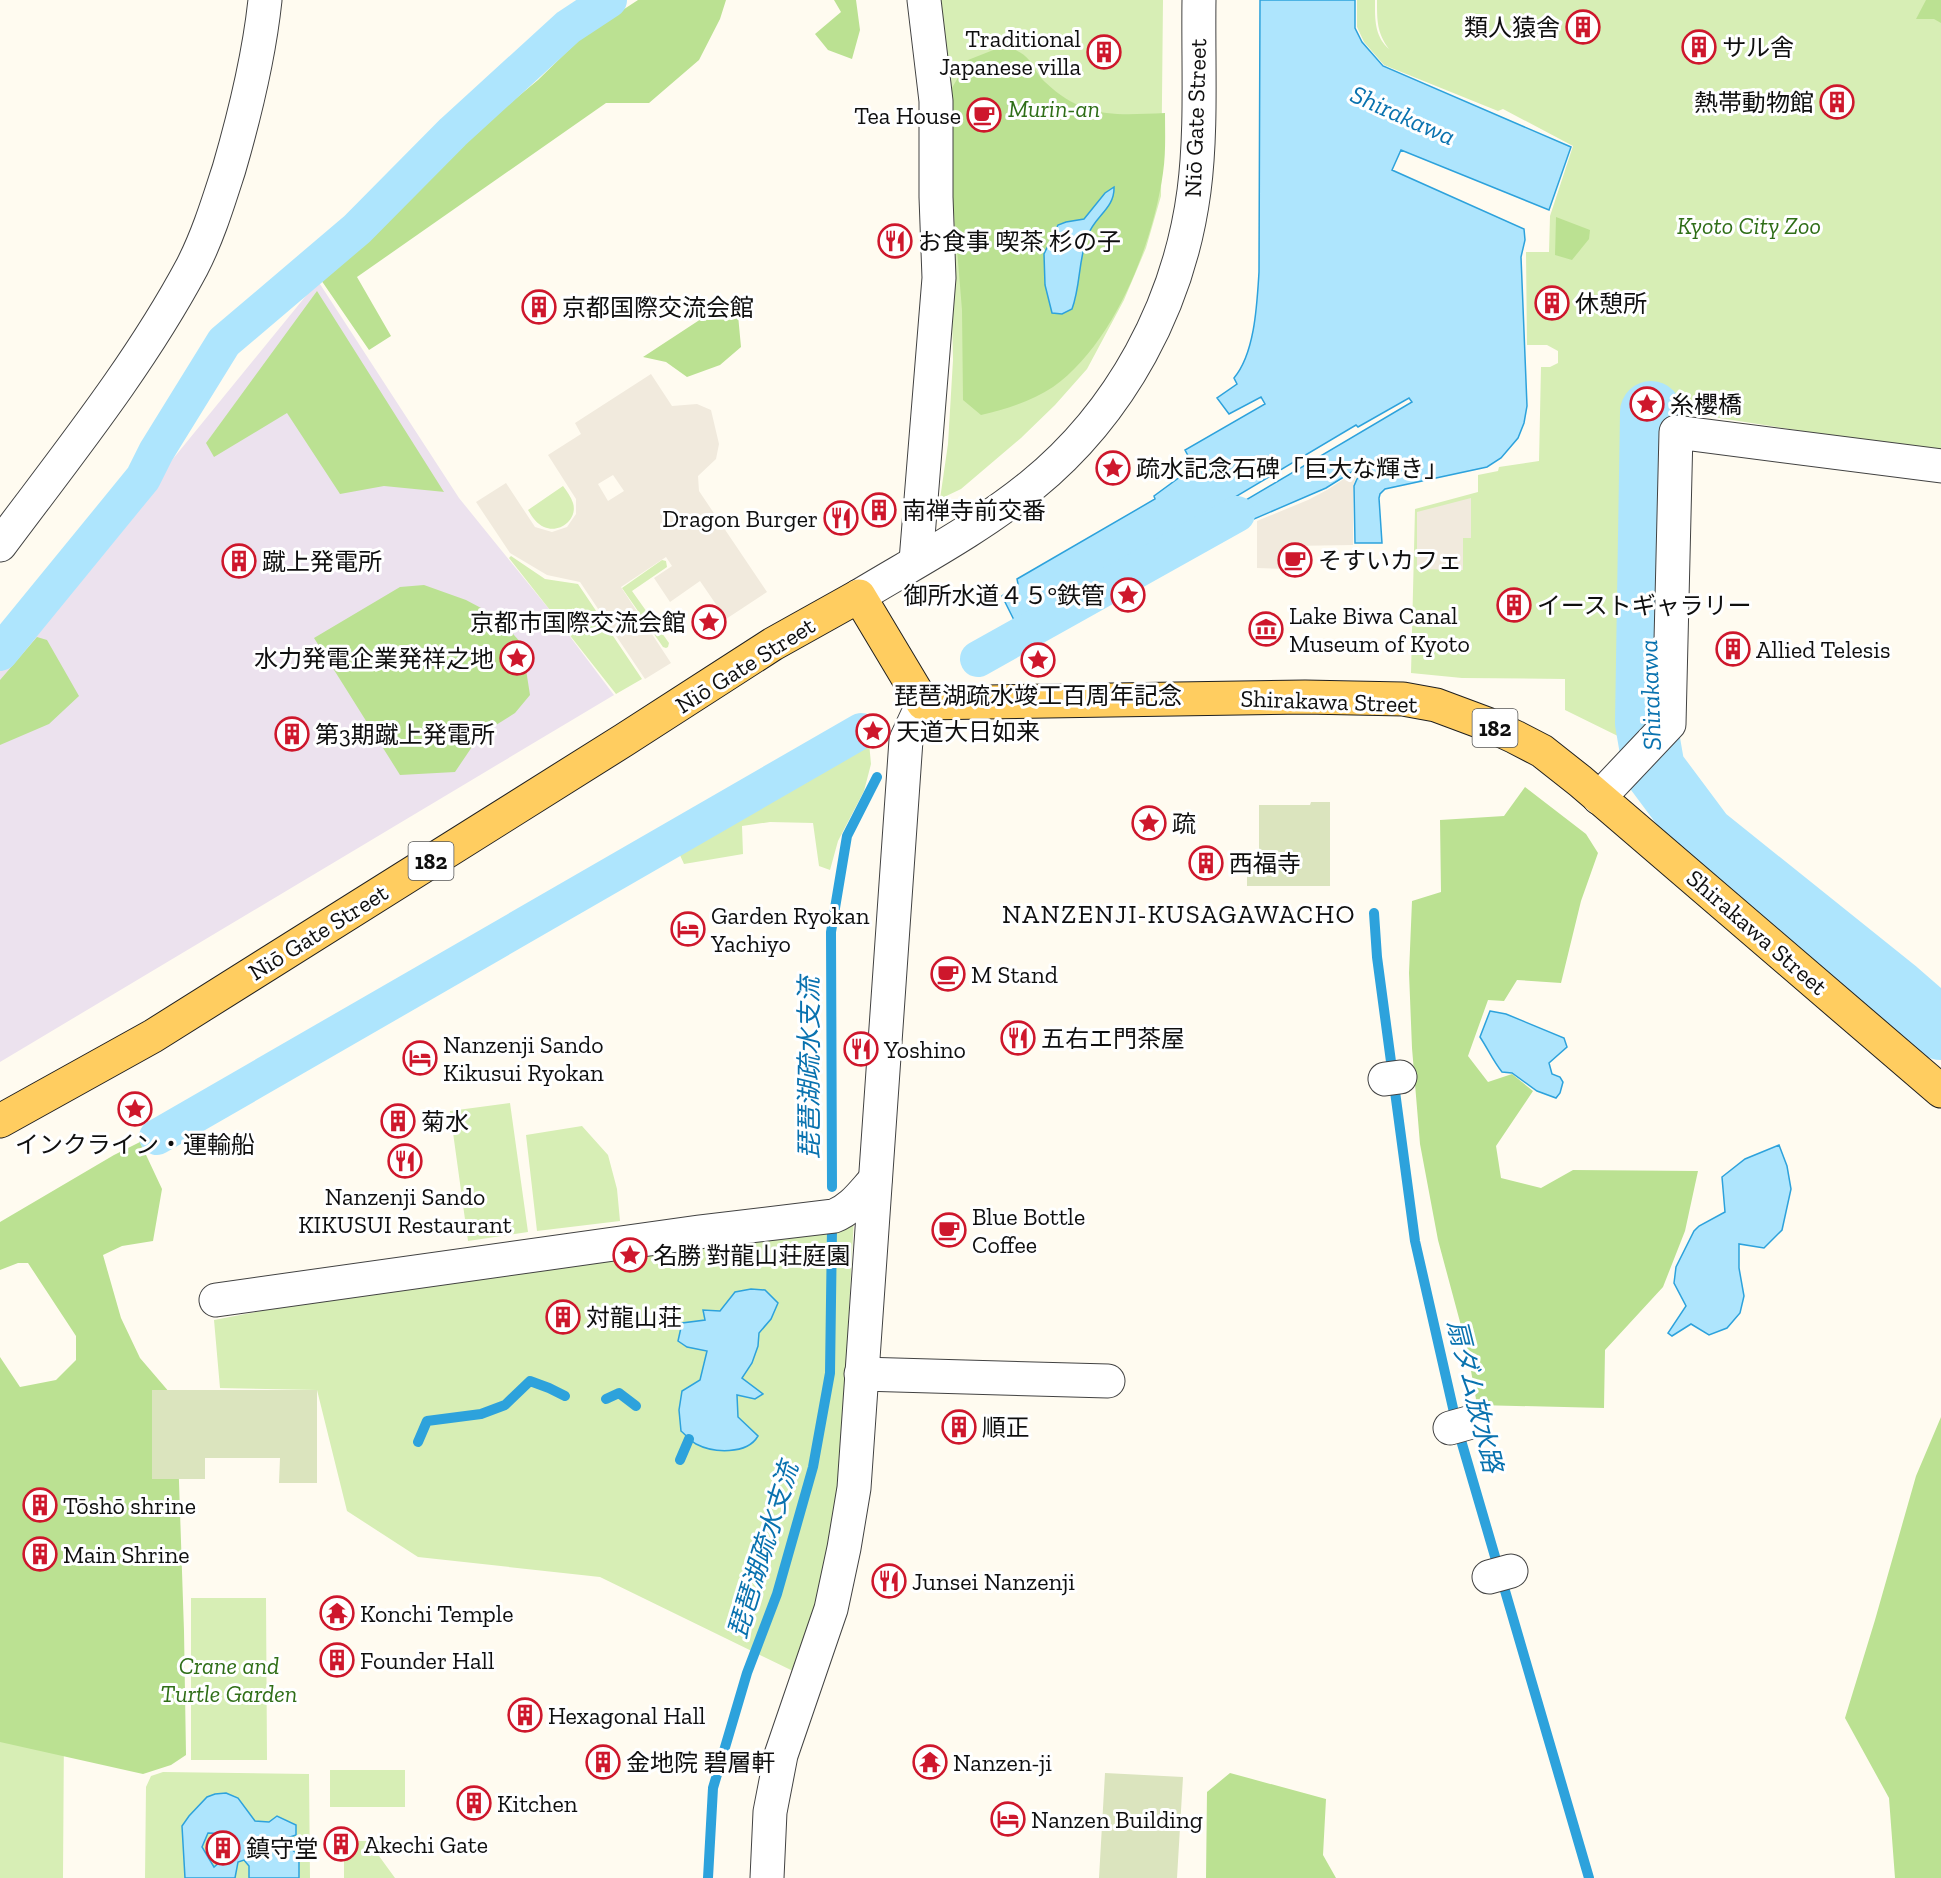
<svg xmlns="http://www.w3.org/2000/svg" width="1941" height="1878" viewBox="0 0 1941 1878" font-family="'Zilla Slab','Noto Sans JP',serif">
  <style>
    .industrial { fill: #ece2ee }
    .green { fill: #d7eeb5 }
    .forest { fill: #bbe192 }
    .cemetery { fill: #dbe4be }
    .plaza { fill: #f1eadd; fill-rule: evenodd }
    .water { fill: #aee5fd; stroke: #2da2dc; stroke-width: 1.5; fill-rule: evenodd }
    .lines { fill: none; stroke-linecap: round; stroke-linejoin: round }
    .stream { stroke: #2da2dc; stroke-width: 10 }
    .canal { stroke: #aee5fd; stroke-width: 36 }
    .river { stroke: #aee5fd; stroke-width: 62 }
    .minor-casing { stroke: #424242; stroke-width: 35 }
    .tertiary-casing { stroke: #424242; stroke-width: 35 }
    .primary-casing { stroke: #202020; stroke-width: 35 }
    .minor { stroke: #fff; stroke-width: 33 }
    .tertiary { stroke: #fff; stroke-width: 33 }
    .primary { stroke: #ffcd60; stroke-width: 33 }
    .labels { text-anchor: middle; dominant-baseline: central; stroke-width: 6; stroke-linejoin: round; paint-order: stroke }
    .shield { fill: #fff; stroke: #575757; stroke-width: 1.5 }
    .shield-label { font-size: 22px; font-weight: bold; fill: #0f0f0f }
    .poi-label { font-size: 24px; fill: #0f0f0f; stroke: #fff; text-anchor: start }
    .park-label { font-size: 24px; font-style: italic; fill: #2f6e17; stroke: #fff }
    .street-label { font-size: 24px; fill: #0f0f0f; stroke: #fff }
    .water-label { font-size: 26px; font-style: italic; fill: #0972af; stroke: #fff }
    .neighbourhood-label { font-size: 26px; letter-spacing: 1.5px; fill: #0f0f0f; stroke: #fff }
  </style>
  <rect width="100%" height="100%" fill="#fffbf0"/>
  <path class="industrial" d="M 318,281 L 459,498 L 553,614 L 614,695 L 0,1062 L 0,671 Z"/>
  <path class="green" d="M 932,0 L 1163,0 L 1161,196 L 1146,248 L 1124,300 L 1087,369 L 1055,405 L 1021,438 L 961,489 L 940,499 L 948,444 L 953,360 L 948,138 Z
    M 1357,0 L 1375,0 C 1375,18 1374,36 1389,49 C 1377,33 1377,21 1377,0 L 1941,0 L 1941,453 L 1643,406 L 1640,728 L 1628,741 L 1565,710 L 1565,679 L 1462,678 L 1411,673 L 1415,509 L 1478,492 L 1478,475 L 1498,471 L 1499,467 L 1539,461 L 1541,367 L 1550,367 L 1558,363 L 1558,351 L 1547,345 L 1527,345 L 1526,252 L 1549,252 L 1550,216 L 1573,146 L 1503,109 L 1498,111 L 1384,65 L 1364,42 L 1357,27 Z
    M 563,486 C 567,491 571,497 573,503 C 578,519 560,534 544,527 C 537,524 532,517 528,510 Z
    M 511,556 L 545,579 L 578,584 L 642,679 L 616,694 L 509,558 Z
    M 662,560 L 666,561 L 667,567 L 632,591 L 669,643 L 668,647 L 666,648 L 663,647 L 622,588 Z
    M 868,732 L 871,764 L 864,791 L 838,841 L 830,870 L 819,866 L 813,823 L 770,822 L 742,826 L 743,854 L 684,864 L 679,853 L 678,842 Z
    M 510,1103 L 528,1232 L 468,1241 L 450,1111 Z
    M 582,1126 L 608,1155 L 617,1189 L 620,1221 L 537,1231 L 526,1135 Z
    M 854,1217 L 838,1521 L 817,1613 L 793,1671 L 600,1577 L 418,1557 L 347,1511 L 317,1390 L 220,1388 L 214,1320 L 522,1261 Z
    M 266,1598 L 267,1760 L 191,1760 L 191,1598 Z
    M 64,1728 L 63,1878 L 0,1878 L 0,1729 Z
    M 330,1770 L 405,1770 L 405,1807 L 330,1807 Z
    M 163,1772 L 309,1774 L 310,1878 L 145,1878 L 146,1787 L 151,1776 Z
    M 357,1841 L 379,1841 L 379,1856 L 395,1878 L 344,1878 L 344,1854 L 356,1854 Z"/>
  <path class="forest" d="M 638,0 L 726,0 L 720,19 L 699,60 L 649,103 L 606,103 L 357,277 L 391,336 L 369,350 L 319,277 L 342,254 L 365,238 L 408,195 L 428,167 L 485,124 L 538,80 L 583,36 Z
    M 834,0 L 856,0 L 860,30 L 852,59 L 828,50 L 815,34 L 841,12 Z
    M 1926,0 L 1941,0 L 1941,23 L 1934,19 L 1916,19 Z
    M 1006,45 C 1013,49 1024,53 1029,60 C 1035,67 1038,76 1045,82 C 1084,119 1115,115 1165,113 C 1165,133 1166,153 1163,173 C 1153,244 1114,344 1053,387 C 1032,401 1006,409 981,415 L 963,400 L 962,310 L 952,189 L 948,95 L 968,60 Z
    M 1556,217 L 1590,230 L 1589,239 L 1572,260 L 1555,255 Z
    M 317,291 L 444,492 L 445,492 L 384,486 L 340,494 L 287,413 L 214,457 L 206,443 Z
    M 730,300 L 738,315 L 741,347 L 720,365 L 687,377 L 666,362 L 643,357 Z
    M 424,585 L 466,600 L 498,617 L 522,644 L 530,695 L 515,713 L 480,735 L 455,772 L 400,775 L 314,638 L 400,587 Z
    M 37,637 L 47,640 L 79,696 L 49,724 L 0,745 L 0,680 Z
    M 1525,787 L 1586,834 L 1598,853 L 1581,901 L 1561,983 L 1517,980 L 1504,1001 L 1488,1000 L 1468,1056 L 1488,1082 L 1512,1074 L 1533,1091 L 1496,1146 L 1501,1178 L 1541,1188 L 1573,1170 L 1698,1171 L 1685,1231 L 1663,1287 L 1605,1350 L 1604,1408 L 1477,1405 L 1467,1348 L 1438,1240 L 1420,1144 L 1412,1048 L 1409,973 L 1412,901 L 1441,892 L 1440,820 L 1504,816 Z
    M 140,1142 L 162,1189 L 153,1241 L 122,1246 L 103,1255 L 121,1318 L 140,1358 L 170,1393 L 177,1422 L 184,1631 L 186,1755 L 171,1765 L 143,1774 L 0,1742 L 0,1357 L 20,1387 L 56,1380 L 76,1360 L 76,1336 L 28,1263 L 18,1263 L 0,1270 L 0,1222 L 114,1155 Z
    M 1941,1417 L 1941,1878 L 1895,1878 L 1889,1798 L 1845,1718 L 1875,1620 L 1916,1476 Z
    M 1230,1773 L 1326,1799 L 1323,1855 L 1336,1878 L 1206,1878 L 1207,1792 Z"/>
  <path class="cemetery" d="M 1311,802 L 1330,802 L 1330,886 L 1247,886 L 1247,872 L 1259,871 L 1259,805 L 1310,805 Z
    M 152,1390 L 317,1390 L 317,1483 L 279,1483 L 280,1458 L 205,1458 L 205,1479 L 152,1479 Z
    M 1105,1773 L 1183,1777 L 1177,1878 L 1099,1878 Z"/>
  <path class="plaza" d="M 651,374 L 672,406 L 697,404 L 711,410 L 719,444 L 716,459 L 698,476 L 699,491 L 767,592 L 726,619 L 700,581 L 670,602 L 654,578 L 672,566 L 666,557 L 621,587 L 671,663 L 645,679 L 580,582 L 547,575 L 510,553 L 476,502 L 506,483 L 535,527 L 552,532 L 567,527 L 576,514 L 576,499 L 548,455 L 581,434 L 575,423 ZM 613,475 L 624,491 L 608,501 L 598,484 Z
    M 1365,465 L 1369,469 L 1356,478 L 1353,486 L 1353,545 L 1290,546 L 1289,569 L 1257,568 L 1257,521 L 1308,500 L 1327,490 Z
    M 1471,498 L 1471,538 L 1463,538 L 1463,570 L 1417,569 L 1417,512 Z"/>
  <path class="water" d="M 1260,0 L 1355,0 L 1355,28 L 1362,42 L 1383,66 L 1571,147 L 1549,210 L 1401,150 L 1392,170 L 1524,229 L 1525,240 L 1521,257 L 1527,406 L 1524,423 L 1518,438 L 1501,458 L 1487,467 L 1385,489 L 1380,494 L 1379,498 L 1382,543 L 1355,543 L 1354,486 L 1357,479 L 1370,469 L 1366,463 L 1326,488 L 1196,544 L 1190,533 L 1412,402 L 1409,398 L 1358,427 L 1356,425 L 1173,534 L 1046,602 L 1047,607 L 1016,624 L 1002,596 L 1018,584 L 1017,579 L 1155,499 L 1154,496 L 1192,468 L 1193,465 L 1185,450 L 1265,404 L 1261,397 L 1229,414 L 1217,398 L 1237,384 L 1234,378 C 1255,353 1257,304 1259,272 Z
    M 1114,187 C 1115,208 1095,216 1088,235 C 1078,259 1081,285 1072,309 L 1062,314 L 1052,313 L 1045,285 L 1044,254 L 1058,225 L 1066,222 L 1084,219 L 1105,193 Z
    M 1490,1011 L 1506,1014 L 1564,1038 L 1567,1047 L 1549,1063 L 1552,1074 L 1560,1077 L 1563,1082 L 1560,1093 L 1556,1098 L 1537,1091 L 1512,1073 L 1502,1072 C 1493,1061 1488,1049 1480,1037 Z
    M 1779,1145 L 1787,1166 L 1791,1189 L 1782,1230 L 1764,1248 L 1739,1244 L 1739,1268 L 1744,1296 L 1740,1313 L 1727,1328 L 1709,1335 L 1691,1324 L 1672,1336 L 1668,1333 L 1686,1306 L 1674,1283 L 1676,1267 L 1694,1231 L 1699,1226 L 1725,1212 L 1722,1177 L 1745,1159 Z
    M 751,1289 L 765,1290 L 778,1303 L 771,1319 L 759,1333 L 758,1346 L 752,1363 L 742,1378 L 763,1394 L 755,1399 L 737,1395 L 738,1417 L 758,1436 C 747,1455 713,1453 696,1444 C 690,1441 686,1435 681,1431 L 679,1410 L 682,1391 L 700,1380 L 707,1351 L 687,1347 L 678,1341 L 682,1323 L 705,1320 L 703,1310 L 720,1311 L 735,1292 Z
    M 226,1793 L 238,1798 L 255,1821 L 269,1822 L 277,1816 L 296,1825 L 296,1835 L 287,1838 L 287,1846 L 299,1855 L 299,1878 L 249,1878 L 249,1866 L 244,1860 L 238,1862 L 235,1878 L 185,1878 L 182,1826 L 189,1816 L 207,1797 L 215,1794 ZM 208,1833 L 231,1834 L 235,1844 L 231,1852 L 214,1867 L 202,1847 Z"/>
  <g class="lines">
    <path class="stream" d="M 1374,913 L 1377,957 L 1415,1241 L 1458,1430 L 1589,1878
      M 832,1187 L 831,932 L 847,836 L 877,777
      M 606,1399 L 619,1393 L 636,1406
      M 418,1442 L 427,1421 L 481,1414 L 505,1405 L 530,1381 L 549,1388 L 565,1396
      M 680,1460 L 689,1439
      M 708,1878 L 713,1788 L 747,1673 L 777,1594 L 813,1467 L 830,1373 L 832,1229"/>
    <path class="canal" d="M 0,653 L 143,478 L 156,452 L 224,342 L 357,229 L 453,132 L 568,27 L 609,0
      M 978,659 L 1237,514
      M 157,1137 L 861,731"/>
    <path class="river" d="M 1651,412 L 1646,723 L 1654,769 L 1704,836 L 1896,990 L 1941,1029"/>
    <g class="minor-casing">
      <path id="minor" d="M 0,545 C 67,455 139,366 192,267 C 208,236 218,203 229,169 C 245,114 259,57 265,0
        M 916,561 L 939,278 L 936,197 L 936,101 L 924,0
        M 1599,798 L 1669,724 L 1676,432 L 1941,466
        M 1385,1079 L 1400,1077
        M 216,1300 L 699,1232 L 834,1216 C 852,1209 862,1194 875,1180
        M 861,1374 L 1108,1381
        M 1450,1428 L 1468,1423
        M 1489,1577 L 1511,1571"/>
    </g>
    <g class="tertiary-casing">
      <path id="tertiary" d="M 859,596 C 917,561 978,529 1031,486 C 1121,413 1179,305 1194,191 C 1202,130 1198,62 1199,0
        M 767,1878 L 770,1812 L 781,1755 L 831,1609 L 844,1548 L 854,1488 L 906,740 L 923,703"/>
    </g>
    <g class="primary-casing">
      <path id="primary" d="M 0,1121 L 153,1036 L 624,740 L 773,644 L 859,596 L 923,703 L 1305,697 L 1403,699 L 1436,705 L 1487,724 L 1515,737 L 1542,751 L 1580,781 L 1941,1091"/>
    </g>
    <use href="#minor" class="minor"/>
    <use href="#tertiary" class="tertiary"/>
    <use href="#primary" class="primary"/>
  </g>
  <defs>
    <g id="building-ring" transform="scale(1.725)"><circle r="9.5" fill="#fff" stroke="#ce172c" stroke-width="1.5"/><path d="M-4-6H4V6H1V3H-1V6H-4ZM-2.5-4.3h1.7v1.8h-1.7ZM.8-4.3h1.7v1.8H.8ZM-2.5-1h1.7V.8h-1.7ZM.8-1h1.7V.8H.8Z" fill="#ce172c"/></g>
    <g id="cafe-ring" transform="scale(1.725)"><circle r="9.5" fill="#fff" stroke="#ce172c" stroke-width="1.5"/><path d="M-5.5-4.5H6V0H3Q3 3.5 0 3.5H-2.5Q-5.5 3.5-5.5 0ZM3-3.2v2h1.7v-2ZM-6 4.5H4V6H-6Z" fill="#ce172c"/></g>
    <g id="restaurant-ring" transform="scale(1.725)"><circle r="9.5" fill="#fff" stroke="#ce172c" stroke-width="1.5"/><path d="M-5-6h1v4h1v-4h1v4h1v-4h1v5L-1.5 .5V6h-2V.5L-5-1ZM5-6V6H3V1.5H1.5Q1.5-4 5-6Z" fill="#ce172c"/></g>
    <g id="sight-ring" transform="scale(1.725)"><circle r="9.5" fill="#fff" stroke="#ce172c" stroke-width="1.5"/><path d="M0-6L1.8-2.2L6-1.7L2.9 1.2L3.7 5.4L0 3.3L-3.7 5.4L-2.9 1.2L-6-1.7L-1.8-2.2Z" fill="#ce172c"/></g>
    <g id="museum-ring" transform="scale(1.725)"><circle r="9.5" fill="#fff" stroke="#ce172c" stroke-width="1.5"/><path d="M0-6L6-3V-2H-6V-3ZM-5-1h2V3h-2ZM-1-1h2V3h-2ZM3-1h2V3H3ZM-6 4H6V6H-6Z" fill="#ce172c"/></g>
    <g id="hotel-ring" transform="scale(1.725)"><circle r="9.5" fill="#fff" stroke="#ce172c" stroke-width="1.5"/><path d="M-6-4.5h1.5V1H6V5H4.5V3h-9V5H-6ZM-4 0a1.8 1.8 0 1 1 3.6 0ZM.5 0V-2.5h3Q6-2.5 6 0Z" fill="#ce172c"/></g>
    <g id="temple-ring" transform="scale(1.725)"><circle r="9.5" fill="#fff" stroke="#ce172c" stroke-width="1.5"/><path d="M0-6L5-2H3V0L6.5 2.5H4V6H1.5V3h-3V6H-4V2.5H-6.5L-3 0V-2H-5Z" fill="#ce172c"/></g>
  </defs>
  <g fill-rule="evenodd">
    <use href="#building-ring" x="1583" y="27"/>
    <use href="#building-ring" x="1699" y="47"/>
    <use href="#building-ring" x="1104" y="52"/>
    <use href="#building-ring" x="1837" y="102"/>
    <use href="#cafe-ring" x="984" y="115"/>
    <use href="#restaurant-ring" x="895" y="241"/>
    <use href="#building-ring" x="1552" y="303"/>
    <use href="#building-ring" x="539" y="307"/>
    <use href="#sight-ring" x="1647" y="404"/>
    <use href="#sight-ring" x="1113" y="468"/>
    <use href="#building-ring" x="879" y="510"/>
    <use href="#restaurant-ring" x="841" y="518"/>
    <use href="#cafe-ring" x="1295" y="560"/>
    <use href="#building-ring" x="239" y="561"/>
    <use href="#sight-ring" x="1128" y="595"/>
    <use href="#building-ring" x="1514" y="605"/>
    <use href="#sight-ring" x="709" y="622"/>
    <use href="#museum-ring" x="1266" y="629"/>
    <use href="#building-ring" x="1733" y="649"/>
    <use href="#sight-ring" x="517" y="658"/>
    <use href="#sight-ring" x="1038" y="660"/>
    <use href="#sight-ring" x="873" y="731"/>
    <use href="#building-ring" x="292" y="734"/>
    <use href="#sight-ring" x="1149" y="823"/>
    <use href="#building-ring" x="1206" y="863"/>
    <use href="#hotel-ring" x="688" y="929"/>
    <use href="#cafe-ring" x="948" y="974"/>
    <use href="#restaurant-ring" x="1018" y="1038"/>
    <use href="#restaurant-ring" x="861" y="1049"/>
    <use href="#hotel-ring" x="420" y="1058"/>
    <use href="#sight-ring" x="135" y="1109"/>
    <use href="#building-ring" x="398" y="1121"/>
    <use href="#restaurant-ring" x="405" y="1161"/>
    <use href="#cafe-ring" x="949" y="1230"/>
    <use href="#sight-ring" x="630" y="1255"/>
    <use href="#building-ring" x="563" y="1317"/>
    <use href="#building-ring" x="959" y="1427"/>
    <use href="#building-ring" x="40" y="1505"/>
    <use href="#building-ring" x="40" y="1554"/>
    <use href="#restaurant-ring" x="889" y="1581"/>
    <use href="#temple-ring" x="337" y="1613"/>
    <use href="#building-ring" x="337" y="1660"/>
    <use href="#building-ring" x="525" y="1715"/>
    <use href="#building-ring" x="603" y="1762"/>
    <use href="#temple-ring" x="930" y="1762"/>
    <use href="#building-ring" x="474" y="1803"/>
    <use href="#hotel-ring" x="1008" y="1819"/>
    <use href="#building-ring" x="341" y="1844"/>
    <use href="#building-ring" x="223" y="1848"/>
  </g>
  <g class="labels">
    <g class="shield">
      <rect x="1472.5" y="709" width="45" height="38" rx="4.5"/>
      <rect x="408.5" y="842" width="45" height="38" rx="4.5"/>
    </g>
    <g class="shield-label">
      <text x="1495" y="728">182</text>
      <text x="431" y="861">182</text>
    </g>
    <g class="poi-label">
      <text x="1560" y="27" text-anchor="end">類人猿舎</text>
      <text x="1081" y="38" text-anchor="end">Traditional<tspan x="1081" dy="28">Japanese villa</tspan></text>
      <text x="1722" y="47">サル舎</text>
      <text x="1814" y="102" text-anchor="end">熱帯動物館</text>
      <text x="961" y="115" text-anchor="end">Tea House</text>
      <text x="918" y="241">お食事 喫茶 杉の子</text>
      <text x="1575" y="303">休憩所</text>
      <text x="562" y="307">京都国際交流会館</text>
      <text x="1670" y="404">糸櫻橋</text>
      <text x="1136" y="468">疏水記念石碑「巨大な輝き」</text>
      <text x="902" y="510">南禅寺前交番</text>
      <text x="818" y="518" text-anchor="end">Dragon Burger</text>
      <text x="1318" y="560">そすいカフェ</text>
      <text x="262" y="561">蹴上発電所</text>
      <text x="1105" y="595" text-anchor="end">御所水道４５°鉄管</text>
      <text x="1537" y="605">イーストギャラリー</text>
      <text x="1289" y="615">Lake Biwa Canal<tspan x="1289" dy="28">Museum of Kyoto</tspan></text>
      <text x="686" y="622" text-anchor="end">京都市国際交流会館</text>
      <text x="1756" y="649">Allied Telesis</text>
      <text x="494" y="658" text-anchor="end">水力発電企業発祥之地</text>
      <text x="1038" y="695" text-anchor="middle">琵琶湖疏水竣工百周年記念</text>
      <text x="896" y="731">天道大日如来</text>
      <text x="315" y="734">第3期蹴上発電所</text>
      <text x="1172" y="823">疏</text>
      <text x="1229" y="863">西福寺</text>
      <text x="711" y="915">Garden Ryokan<tspan x="711" dy="28">Yachiyo</tspan></text>
      <text x="971" y="974">M Stand</text>
      <text x="1041" y="1038">五右エ門茶屋</text>
      <text x="443" y="1044">Nanzenji Sando<tspan x="443" dy="28">Kikusui Ryokan</tspan></text>
      <text x="884" y="1049">Yoshino</text>
      <text x="421" y="1121">菊水</text>
      <text x="135" y="1144" text-anchor="middle">インクライン・運輸船</text>
      <text x="405" y="1196" text-anchor="middle">Nanzenji Sando<tspan x="405" dy="28">KIKUSUI Restaurant</tspan></text>
      <text x="972" y="1216">Blue Bottle<tspan x="972" dy="28">Coffee</tspan></text>
      <text x="653" y="1255">名勝 對龍山荘庭園</text>
      <text x="586" y="1317">対龍山荘</text>
      <text x="982" y="1427">順正</text>
      <text x="63" y="1505">Tōshō shrine</text>
      <text x="63" y="1554">Main Shrine</text>
      <text x="912" y="1581">Junsei Nanzenji</text>
      <text x="360" y="1613">Konchi Temple</text>
      <text x="360" y="1660">Founder Hall</text>
      <text x="548" y="1715">Hexagonal Hall</text>
      <text x="626" y="1762">金地院 碧層軒</text>
      <text x="953" y="1762">Nanzen-ji</text>
      <text x="497" y="1803">Kitchen</text>
      <text x="1031" y="1819">Nanzen Building</text>
      <text x="364" y="1844">Akechi Gate</text>
      <text x="246" y="1848">鎮守堂</text>
    </g>
    <g class="park-label">
      <text x="1054" y="108">Murin-an</text>
      <text x="1749" y="225">Kyoto City Zoo</text>
      <text x="229" y="1665">Crane and<tspan x="229" dy="28">Turtle Garden</tspan></text>
    </g>
    <g class="street-label">
      <text transform="translate(1195 118) rotate(-88)">Niō Gate Street</text>
      <text transform="translate(745 665) rotate(-32)">Niō Gate Street</text>
      <text transform="translate(1329 701) rotate(2)">Shirakawa Street</text>
      <text transform="translate(318 932) rotate(-32)">Niō Gate Street</text>
      <text transform="translate(1757 932) rotate(41)">Shirakawa Street</text>
    </g>
    <g class="water-label">
      <text transform="translate(1403 115) rotate(24)">Shirakawa</text>
      <text transform="translate(1650 695) rotate(-92)">Shirakawa</text>
      <text transform="translate(809 1068) rotate(-90)">琵琶湖疏水支流</text>
      <text transform="translate(1475 1396) rotate(76)">扇ダム放水路</text>
      <text transform="translate(763 1550) rotate(-73)">琵琶湖疏水支流</text>
    </g>
    <g class="neighbourhood-label">
      <text x="1179" y="914">NANZENJI-KUSAGAWACHO</text>
    </g>
  </g>
</svg>
